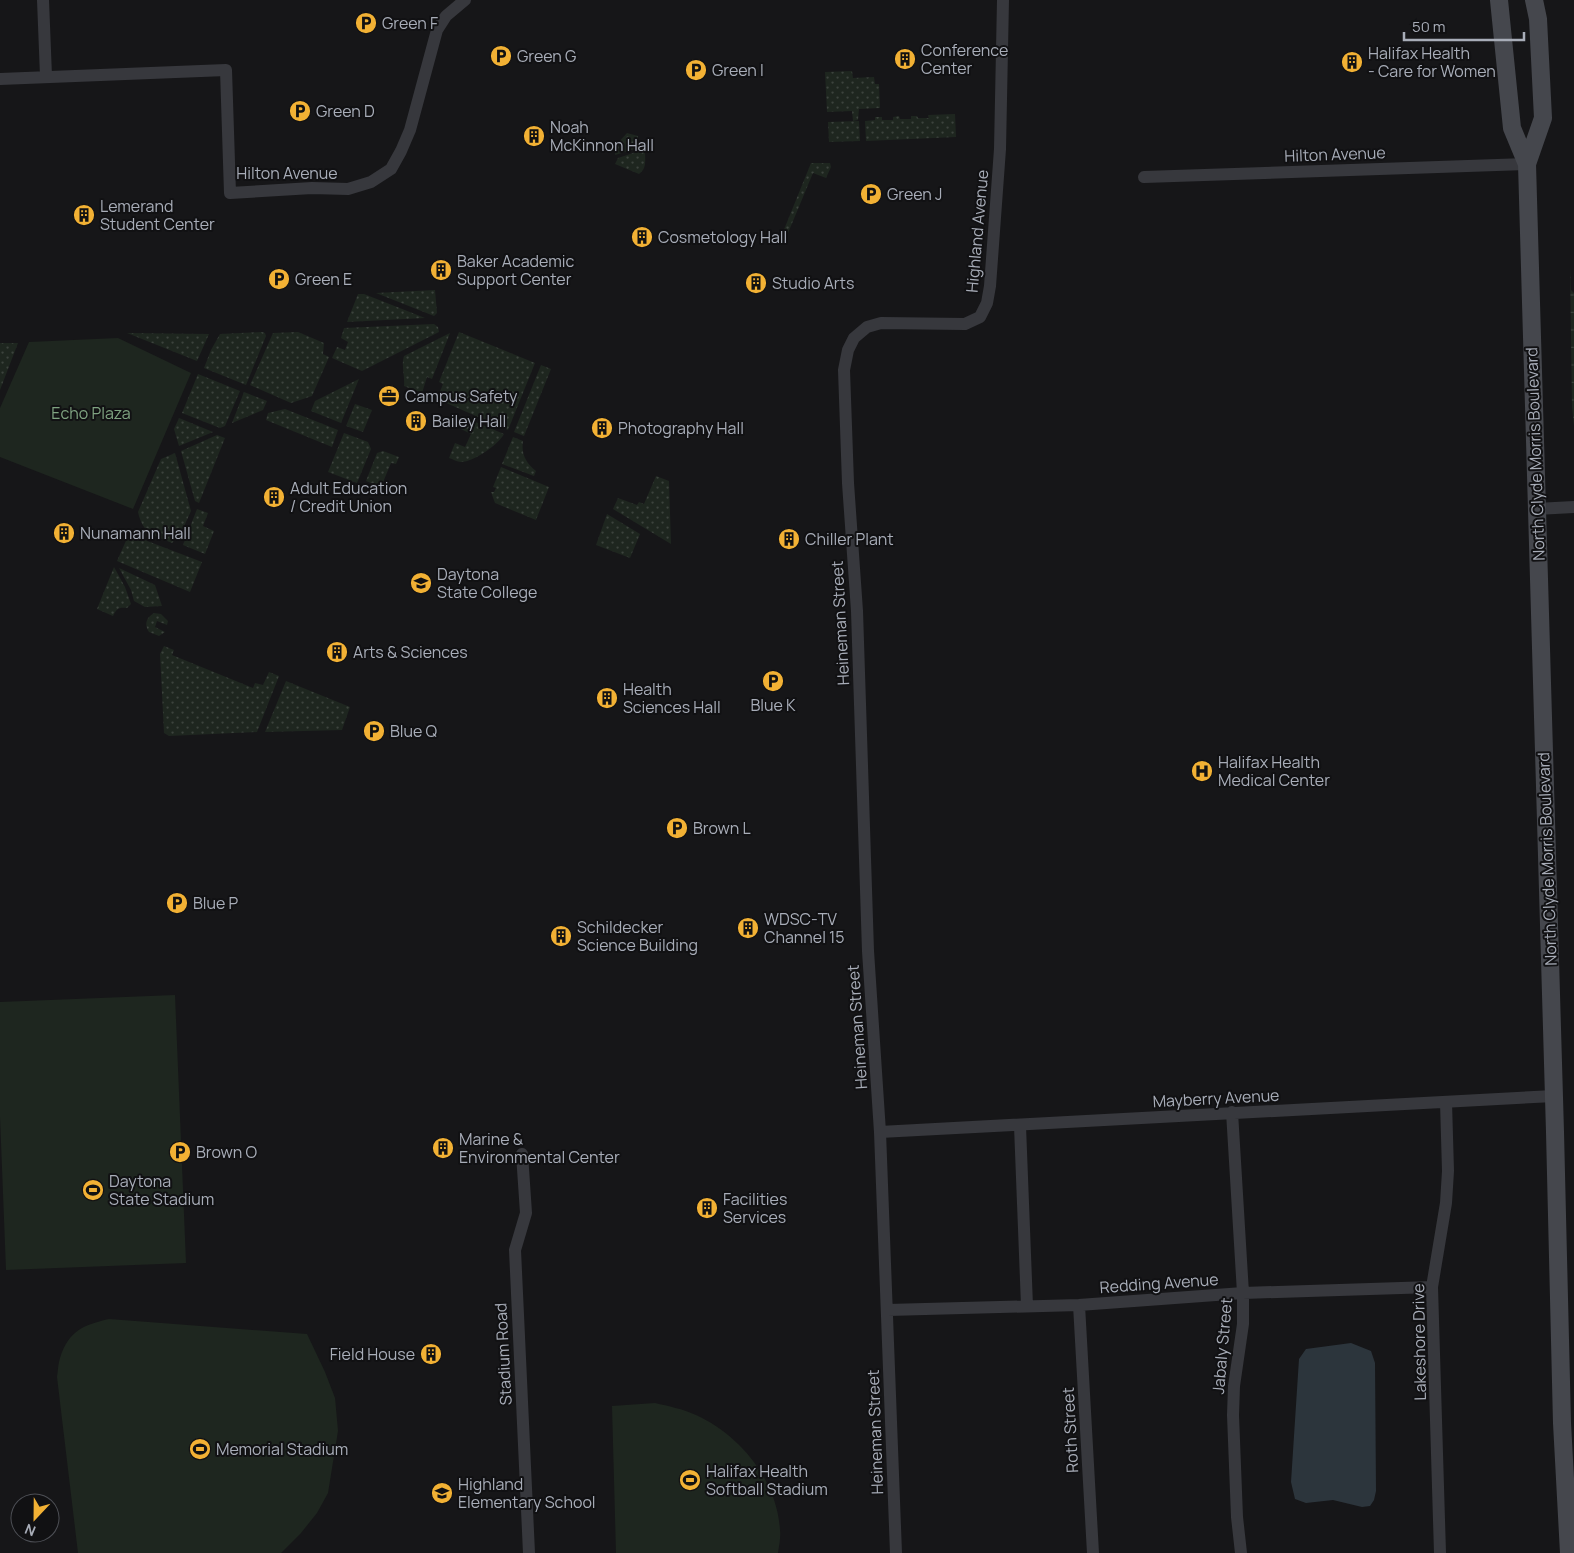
<svg xmlns="http://www.w3.org/2000/svg" width="1574" height="1553" viewBox="0 0 1574 1553" font-family="Manrope,sans-serif">
  <style>
    .grass { fill: url(#grass-dots) }
    .wetland { fill: url(#wetland-marsh) }
    .green { fill: #1e261f }
    .water { fill: #2c353c }
    .lines { fill: none; stroke-linecap: round; stroke-linejoin: round }
    .street { stroke: #37383d; stroke-width: 12 }
    .secondary { stroke: #45474d; stroke-width: 18 }
    .labels { text-anchor: middle; dominant-baseline: central; stroke-width: 4; stroke-linejoin: round; paint-order: stroke }
    .poi-label { font-size: 16px; fill: #a8adb8; stroke: #111113; text-anchor: start }
    .street-label { font-size: 16px; fill: #a8adb8; stroke: #111113 }
    .park-label { font-size: 16px; fill: #7fa381; stroke: #111113 }
  </style>
  <defs>
    <pattern id="grass-dots" width="8" height="8" patternUnits="userSpaceOnUse" patternTransform="scale(1.25)"><rect width="8" height="8" fill="#1e261f"/><path d="M2 2h.1M6 6h.1" fill="none" stroke="#3c433d" stroke-width="1.8" stroke-linecap="round"/></pattern>
    <pattern id="wetland-marsh" width="20" height="14" patternUnits="userSpaceOnUse" patternTransform="scale(1.25)"><rect width="20" height="14" fill="#1e261f"/><path d="M1 5h8M5 5V1M11 12h8M15 12V8" fill="none" stroke="#3c433d"/></pattern>
  </defs>
  <rect width="100%" height="100%" fill="#161618"/>
  <path class="grass" d="M 852,71 L 853,78 L 874,77 L 875,84 L 879,84 L 880,108 L 859,109 L 858,120 L 853,121 L 852,111 L 827,112 L 825,72 Z
    M 955,114 L 956,137 L 866,141 L 865,121 L 875,120 L 875,117 L 882,117 L 882,120 L 893,120 L 893,117 L 899,116 L 900,119 L 911,119 L 911,116 L 917,116 L 918,118 L 929,118 L 928,115 Z
    M 859,121 L 860,141 L 829,142 L 828,122 Z
    M 627,133 L 638,136 L 638,148 L 615,155 L 616,145 Z
    M 639,151 L 645,151 C 645,160 647,169 639,174 L 615,164 L 618,158 Z
    M 811,163 L 830,163 L 831,167 L 826,178 L 813,173 L 788,233 L 783,232 Z
    M 435,290 L 437,313 L 434,316 L 376,293 Z
    M 358,294 L 364,294 L 425,318 L 347,322 Z
    M 434,324 L 438,327 L 439,332 L 362,371 L 332,358 L 337,347 L 345,350 L 348,342 L 341,338 L 344,328 Z
    M 262,332 L 265,333 L 266,336 L 246,385 L 204,368 L 211,350 L 220,334 Z
    M 298,332 L 324,343 L 323,354 L 329,357 L 312,396 L 291,403 L 250,385 L 273,333 Z
    M 459,332 L 535,363 L 508,430 L 437,399 L 443,384 L 439,382 Z
    M 127,333 L 209,334 L 197,361 Z
    M 450,333 L 432,379 L 427,377 L 422,393 L 404,386 C 405,376 401,365 404,356 Z
    M 0,343 L 18,343 L 0,390 Z
    M 541,365 L 551,369 L 524,436 L 514,432 Z
    M 198,374 L 240,391 L 225,426 L 220,428 L 182,413 Z
    M 359,379 L 341,423 L 311,411 L 315,401 Z
    M 244,392 L 267,401 L 263,410 L 232,423 Z
    M 355,404 L 372,410 L 363,432 L 346,426 Z
    M 285,409 L 338,430 L 332,447 L 266,420 L 268,413 Z
    M 179,418 L 213,432 L 179,446 L 174,429 Z
    M 466,418 L 504,434 C 499,444 474,462 461,462 C 457,462 453,459 449,458 L 455,443 L 465,447 L 471,434 L 461,429 Z
    M 344,433 L 368,442 L 371,449 L 357,483 L 328,472 Z
    M 217,435 L 225,438 L 199,503 L 195,501 L 181,451 Z
    M 513,437 L 523,441 C 521,454 526,463 536,471 L 534,476 L 502,464 Z
    M 383,451 L 399,457 L 396,464 L 391,463 L 381,487 L 366,481 L 377,453 Z
    M 175,453 L 191,511 L 181,533 L 172,543 C 153,535 143,534 138,512 L 161,459 Z
    M 501,467 L 549,487 L 536,520 L 495,503 L 491,492 L 494,492 L 496,488 L 493,487 Z
    M 656,476 L 669,481 L 671,544 L 613,509 L 618,498 L 637,505 L 639,502 L 644,504 Z
    M 197,509 L 208,513 L 203,526 L 214,531 L 205,554 L 183,545 Z
    M 607,514 L 640,534 L 630,558 L 596,545 Z
    M 129,534 L 202,562 L 190,592 L 117,561 Z
    M 114,567 L 125,587 L 131,604 L 127,608 C 119,607 117,608 113,616 L 97,609 Z
    M 119,568 L 155,585 L 162,606 L 145,607 L 134,601 L 131,590 Z
    M 154,613 L 161,614 L 168,621 L 167,625 L 157,621 L 155,627 L 165,632 L 159,636 L 149,632 C 144,624 146,618 154,613 Z
    M 164,646 L 174,650 L 172,655 L 253,688 L 255,683 L 263,685 L 269,672 L 279,676 L 257,732 L 169,736 L 164,733 L 160,654 Z
    M 286,681 L 350,707 L 342,730 L 265,732 Z"/>
  <path class="wetland" d="M 1570,267 L 1571,290 L 1574,293 L 1574,426 L 1572,407 Z"/>
  <path class="green" d="M 118,338 L 191,373 L 133,509 L 0,457 L 0,408 L 29,342 Z
    M 175,995 L 186,1263 L 6,1270 L 0,1117 L 0,1002 Z
    M 109,1319 L 307,1334 L 325,1372 L 335,1398 L 338,1431 L 328,1493 L 317,1513 L 301,1533 L 281,1553 L 78,1553 L 57,1377 C 58,1371 58,1364 60,1358 C 69,1330 84,1325 109,1319 Z
    M 655,1403 C 668,1406 683,1409 696,1415 C 740,1435 777,1480 780,1530 C 781,1537 779,1546 778,1553 L 616,1553 L 612,1406 Z"/>
  <path class="water" d="M 1351,1343 L 1371,1351 L 1375,1363 L 1376,1491 L 1374,1500 L 1370,1506 L 1362,1507 L 1333,1500 L 1306,1503 L 1295,1499 L 1291,1482 L 1299,1359 L 1306,1349 Z"/>
  <g class="lines">
    <path class="street" d="M 43,0 L 46,76
      M 0,79 L 226,70 L 230,193 L 312,188 L 348,189 L 371,182 L 391,169 L 401,151 L 410,130 L 437,30 L 446,16 L 465,0
      M 1144,177 L 1527,164
      M 1536,509 L 1574,507
      M 1232,1112 L 1243,1293 L 1243,1324 L 1234,1386 L 1233,1415 L 1237,1517 L 1241,1553
      M 1020,1126 L 1027,1306
      M 880,1132 L 1554,1096
      M 522,1154 L 526,1213 L 515,1250 L 529,1553
      M 1079,1305 L 1093,1553
      M 888,1310 L 1079,1305 L 1243,1293 L 1432,1287
      M 896,1553 L 880,1132 L 868,951 L 857,611 L 848,483 L 844,370 L 848,350 L 854,338 L 867,327 L 881,323 L 965,324 L 980,317 L 987,303 L 990,286 L 1000,149 L 1003,0
      M 1440,1553 L 1432,1287 L 1446,1203 L 1448,1171 L 1446,1102"/>
    <path class="secondary" d="M 1499,0 L 1512,128 L 1527,164 L 1555,1132 L 1562,1423 L 1569,1553
      M 1527,164 L 1543,118 L 1538,19 L 1534,0"/>
  </g>
  <defs>
    <g id="parking-disc" transform="scale(1.125)"><circle r="9.5" fill="#f2b134" stroke="#111113"/><path d="M-3.5-5.5H1a3.5 3.5 0 0 1 0 7H-1V5.5H-3.5ZM-1-3.4V-.6H.8a1.4 1.4 0 0 0 0-2.8Z" fill="#111"/></g>
    <g id="building-disc" transform="scale(1.125)"><circle r="9.5" fill="#f2b134" stroke="#111113"/><path d="M-4-6H4V6H1V3H-1V6H-4ZM-2.5-4.3h1.7v1.8h-1.7ZM.8-4.3h1.7v1.8H.8ZM-2.5-1h1.7V.8h-1.7ZM.8-1h1.7V.8H.8Z" fill="#111"/></g>
    <g id="office-disc" transform="scale(1.125)"><circle r="9.5" fill="#f2b134" stroke="#111113"/><path d="M-6-3h4V-5.5h4V-3h4V5H-6ZM-1-4.5V-3h2v-1.5ZM-6 0V1H6V0Z" fill="#111"/></g>
    <g id="university-disc" transform="scale(1.125)"><circle r="9.5" fill="#f2b134" stroke="#111113"/><path d="M0-5L7-2L0 1L-7-2ZM-4 1L0 2.5L4 1V4Q0 6-4 4Z" fill="#111"/></g>
    <g id="hospital-disc" transform="scale(1.125)"><circle r="9.5" fill="#f2b134" stroke="#111113"/><path d="M-5-5h3v3.5h4V-5h3V5h-3V1.5h-4V5h-3Z" fill="#111"/></g>
    <g id="stadium-disc" transform="scale(1.125)"><circle r="9.5" fill="#f2b134" stroke="#111113"/><path d="M0-5a6.5 5 0 1 0 0 10a6.5 5 0 1 0 0-10ZM-3.5-1.8h7v3.6h-7Z" fill="#111"/></g>
    <g id="school-disc" transform="scale(1.125)"><circle r="9.5" fill="#f2b134" stroke="#111113"/><path d="M0-5L7-2L0 1L-7-2ZM-4 1L0 2.5L4 1V4Q0 6-4 4Z" fill="#111"/></g>
  </defs>
  <g fill-rule="evenodd">
    <use href="#parking-disc" x="366" y="23"/>
    <use href="#parking-disc" x="501" y="56"/>
    <use href="#building-disc" x="905" y="59"/>
    <use href="#building-disc" x="1352" y="62"/>
    <use href="#parking-disc" x="696" y="70"/>
    <use href="#parking-disc" x="300" y="111"/>
    <use href="#building-disc" x="534" y="136"/>
    <use href="#parking-disc" x="871" y="194"/>
    <use href="#building-disc" x="84" y="215"/>
    <use href="#building-disc" x="642" y="237"/>
    <use href="#building-disc" x="441" y="270"/>
    <use href="#parking-disc" x="279" y="279"/>
    <use href="#building-disc" x="756" y="283"/>
    <use href="#office-disc" x="389" y="396"/>
    <use href="#building-disc" x="416" y="421"/>
    <use href="#building-disc" x="602" y="428"/>
    <use href="#building-disc" x="274" y="497"/>
    <use href="#building-disc" x="64" y="533"/>
    <use href="#building-disc" x="789" y="539"/>
    <use href="#university-disc" x="421" y="583"/>
    <use href="#building-disc" x="337" y="652"/>
    <use href="#parking-disc" x="773" y="681"/>
    <use href="#building-disc" x="607" y="698"/>
    <use href="#parking-disc" x="374" y="731"/>
    <use href="#hospital-disc" x="1202" y="771"/>
    <use href="#parking-disc" x="677" y="828"/>
    <use href="#parking-disc" x="177" y="903"/>
    <use href="#building-disc" x="748" y="928"/>
    <use href="#building-disc" x="561" y="936"/>
    <use href="#building-disc" x="443" y="1148"/>
    <use href="#parking-disc" x="180" y="1152"/>
    <use href="#stadium-disc" x="93" y="1190"/>
    <use href="#building-disc" x="707" y="1208"/>
    <use href="#building-disc" x="431" y="1354"/>
    <use href="#stadium-disc" x="200" y="1449"/>
    <use href="#stadium-disc" x="690" y="1480"/>
    <use href="#school-disc" x="442" y="1493"/>
  </g>
  <g class="labels">
    <g class="poi-label">
      <text x="382" y="23">Green F</text>
      <text x="921" y="50">Conference<tspan x="921" dy="18">Center</tspan></text>
      <text x="1368" y="53">Halifax Health<tspan x="1368" dy="18">- Care for Women</tspan></text>
      <text x="517" y="56">Green G</text>
      <text x="712" y="70">Green I</text>
      <text x="316" y="111">Green D</text>
      <text x="550" y="127">Noah<tspan x="550" dy="18">McKinnon Hall</tspan></text>
      <text x="887" y="194">Green J</text>
      <text x="100" y="206">Lemerand<tspan x="100" dy="18">Student Center</tspan></text>
      <text x="658" y="237">Cosmetology Hall</text>
      <text x="457" y="261">Baker Academic<tspan x="457" dy="18">Support Center</tspan></text>
      <text x="295" y="279">Green E</text>
      <text x="772" y="283">Studio Arts</text>
      <text x="405" y="396">Campus Safety</text>
      <text x="432" y="421">Bailey Hall</text>
      <text x="618" y="428">Photography Hall</text>
      <text x="290" y="488">Adult Education<tspan x="290" dy="18">/ Credit Union</tspan></text>
      <text x="80" y="533">Nunamann Hall</text>
      <text x="805" y="539">Chiller Plant</text>
      <text x="437" y="574">Daytona<tspan x="437" dy="18">State College</tspan></text>
      <text x="353" y="652">Arts &amp; Sciences</text>
      <text x="623" y="689">Health<tspan x="623" dy="18">Sciences Hall</tspan></text>
      <text x="773" y="705" text-anchor="middle">Blue K</text>
      <text x="390" y="731">Blue Q</text>
      <text x="1218" y="762">Halifax Health<tspan x="1218" dy="18">Medical Center</tspan></text>
      <text x="693" y="828">Brown L</text>
      <text x="193" y="903">Blue P</text>
      <text x="764" y="919">WDSC-TV<tspan x="764" dy="18">Channel 15</tspan></text>
      <text x="577" y="927">Schildecker<tspan x="577" dy="18">Science Building</tspan></text>
      <text x="459" y="1139">Marine &amp;<tspan x="459" dy="18">Environmental Center</tspan></text>
      <text x="196" y="1152">Brown O</text>
      <text x="109" y="1181">Daytona<tspan x="109" dy="18">State Stadium</tspan></text>
      <text x="723" y="1199">Facilities<tspan x="723" dy="18">Services</tspan></text>
      <text x="415" y="1354" text-anchor="end">Field House</text>
      <text x="216" y="1449">Memorial Stadium</text>
      <text x="706" y="1471">Halifax Health<tspan x="706" dy="18">Softball Stadium</tspan></text>
      <text x="458" y="1484">Highland<tspan x="458" dy="18">Elementary School</tspan></text>
    </g>
    <g class="street-label">
      <text transform="translate(1335 154) rotate(-2)">Hilton Avenue</text>
      <text x="287" y="173">Hilton Avenue</text>
      <text transform="translate(977 231) rotate(-85)">Highland Avenue</text>
      <text transform="translate(1535 454) rotate(-92)">North Clyde Morris Boulevard</text>
      <text transform="translate(840 623) rotate(-93)">Heineman Street</text>
      <text transform="translate(1547 859) rotate(-92)">North Clyde Morris Boulevard</text>
      <text transform="translate(857 1027) rotate(-94)">Heineman Street</text>
      <text transform="translate(1216 1098) rotate(-3)">Mayberry Avenue</text>
      <text transform="translate(1159 1283) rotate(-4)">Redding Avenue</text>
      <text transform="translate(1419 1342) rotate(-91)">Lakeshore Drive</text>
      <text transform="translate(1222 1346) rotate(-85)">Jabaly Street</text>
      <text transform="translate(503 1354) rotate(-93)">Stadium Road</text>
      <text transform="translate(1070 1430) rotate(-93)">Roth Street</text>
      <text transform="translate(875 1432) rotate(-92)">Heineman Street</text>
    </g>
    <g class="park-label">
      <text x="91" y="413">Echo Plaza</text>
    </g>
  </g>
  <g transform="translate(35 1518) rotate(202)"><circle r="24" fill="#111113" stroke="#4d4f55"/>
  <path d="M0-4L9 19L0 12L-9 19Z" fill="#f2b134"/>
  <text y="-8" font-size="14" font-weight="bold" text-anchor="middle" fill="#a8adb8">N</text>
  </g>
  <path d="M1404 32v8h120v-8" fill="none" stroke="#a8adb8" stroke-width="2.5"/>
  <text x="1412" y="32" font-size="15" fill="#a8adb8" stroke="#111113" stroke-width="4" paint-order="stroke">50 m</text>
</svg>
